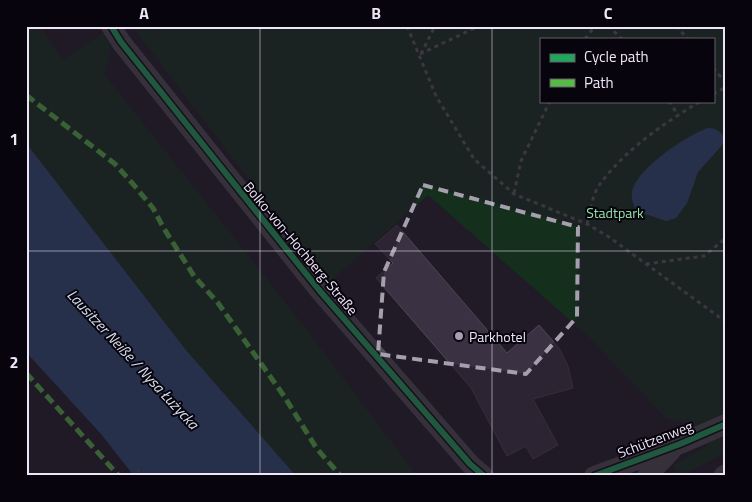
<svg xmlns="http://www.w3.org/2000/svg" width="752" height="502" viewBox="0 0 752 502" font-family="'Titillium Web',sans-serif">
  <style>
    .green { fill: #14301d; fill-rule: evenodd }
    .water { fill: #304c79 }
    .building { fill: #3a3242; stroke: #4d4753 }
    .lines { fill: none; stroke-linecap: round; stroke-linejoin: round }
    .path { stroke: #5c595e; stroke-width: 3; stroke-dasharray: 4 4; stroke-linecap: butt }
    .street { stroke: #4f4c51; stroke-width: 20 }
    .quiet { stroke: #58b947; stroke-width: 5; stroke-dasharray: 10 5; stroke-linecap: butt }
    .cycleway-casing { stroke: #08040d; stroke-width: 9 }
    .cycleway { stroke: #20a55d; stroke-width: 6 }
    .marked { fill: none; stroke: #a69fae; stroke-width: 4; stroke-dasharray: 10 6; stroke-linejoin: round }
    .grid { fill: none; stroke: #eee6f7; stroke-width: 1; stroke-opacity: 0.55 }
    .poi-dot { fill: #a69fae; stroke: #08040d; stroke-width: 2 }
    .labels { text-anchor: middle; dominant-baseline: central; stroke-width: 4; stroke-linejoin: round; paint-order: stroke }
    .park-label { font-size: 14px; fill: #92e2a3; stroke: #08040d }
    .street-label { font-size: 14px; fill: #eee6f7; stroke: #08040d }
    .poi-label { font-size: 14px; fill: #eee6f7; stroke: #08040d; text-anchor: start }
    .water-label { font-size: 15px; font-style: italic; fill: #d6e0ef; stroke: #08040d }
    .neatline { fill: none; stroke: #eee6f7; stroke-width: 2 }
    .grid-label { font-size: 16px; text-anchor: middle; font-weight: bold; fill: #eee6f7 }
  </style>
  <rect width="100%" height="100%" fill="#211a27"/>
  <path class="green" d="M 26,26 L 39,26 L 62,60 L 104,33 L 111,49 L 104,74 L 295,315 L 417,476 L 296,476 L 185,349 L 26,143 Z
    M 132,26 L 726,26 L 726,452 L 681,476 L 668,476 L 677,470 L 673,465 L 708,446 L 696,425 L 666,418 L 587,335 L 428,195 L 328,283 ZM 541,39 L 713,39 L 713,101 L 541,101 Z"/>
  <path class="water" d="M 708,128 C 717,128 721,132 725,139 L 723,144 L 698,172 L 687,203 L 676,218 L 666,221 L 637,211 C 634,206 631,199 632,193 C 635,169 688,135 708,128 Z
    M 26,143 L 185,349 L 296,476 L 134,476 L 101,434 L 26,352 Z"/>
  <path class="building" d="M 397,225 L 507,353 L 539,325 L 559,348 L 568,366 L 573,388 L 533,399 L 558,445 L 533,459 L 526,446 L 507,456 L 471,388 L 376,278 L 393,263 L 375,244 Z"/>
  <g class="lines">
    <path class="path" d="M 407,26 L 436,96 L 474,159 L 514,194 L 587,224 L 609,237 L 726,322
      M 608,26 L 622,39
      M 676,26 L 688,39
      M 585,39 L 595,26
      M 420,54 L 479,26
      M 421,54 L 435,26
      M 713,68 L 726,83
      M 713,94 L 726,87
      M 669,101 L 678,115
      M 514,193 L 521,161 L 550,101
      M 587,224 C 590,213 592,197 598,187 C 623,151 664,123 701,101
      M 646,264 L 704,256 L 726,238
      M 131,476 L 139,470"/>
    <path class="street" d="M 111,26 L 121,42 L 319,290 L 470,464 L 484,476
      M 594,476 L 680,444 L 726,424
      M 647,476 L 671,451
      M 723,476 L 726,474"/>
    <path class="quiet" d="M 26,95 L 115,164 L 133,184 L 153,208 L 163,227 L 194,276 L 218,303 L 284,396 L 317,449 L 341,476
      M 26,373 L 119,476"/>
    <g class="cycleway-casing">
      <path id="cycleway" d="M 111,26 L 121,42 L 319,290 L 470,464 L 484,476
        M 594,476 L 680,444 L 726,424"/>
    </g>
    <use href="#cycleway" class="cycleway"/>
  </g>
  <path d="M0 0H752V502H0ZM 423,185 L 578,227 L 577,317 L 526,374 L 378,354 L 384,272 Z" fill="#211a27" fill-opacity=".55" fill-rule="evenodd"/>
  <path class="marked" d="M 423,185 L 578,227 L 577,317 L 526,374 L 378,354 L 384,272 Z"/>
  <path class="grid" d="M 260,26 L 260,476M 492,26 L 492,476M 26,251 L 726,251"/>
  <circle class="poi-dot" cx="459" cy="336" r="5"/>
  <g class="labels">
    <g class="park-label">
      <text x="615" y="212">Stadtpark</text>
    </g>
    <g class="street-label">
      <text transform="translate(301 248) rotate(50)">Bolko-von-Hochberg-Straße</text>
      <text transform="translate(655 439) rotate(-21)">Schützenweg</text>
    </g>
    <g class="poi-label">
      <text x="469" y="336">Parkhotel</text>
    </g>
    <g class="water-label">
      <text transform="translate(133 359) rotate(47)">Lausitzer Neiße / Nysa Łużycka</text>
    </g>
  </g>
  <rect width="752" height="502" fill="none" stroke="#08040d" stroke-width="55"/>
  <rect x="540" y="38" width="175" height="65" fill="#08040d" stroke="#645e6b"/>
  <rect x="550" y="54" width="25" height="8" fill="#20a55d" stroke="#645e6b"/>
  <text x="584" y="62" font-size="15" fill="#eee6f7">Cycle path</text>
  <rect x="550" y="79" width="25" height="8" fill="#58b947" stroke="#645e6b"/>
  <text x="584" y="88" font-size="15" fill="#eee6f7">Path</text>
  <rect x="28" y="28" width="696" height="446" class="neatline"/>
  <g class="grid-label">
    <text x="144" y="19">A</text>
    <text x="376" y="19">B</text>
    <text x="608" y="19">C</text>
    <text x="14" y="145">1</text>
    <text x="14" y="368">2</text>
  </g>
</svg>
